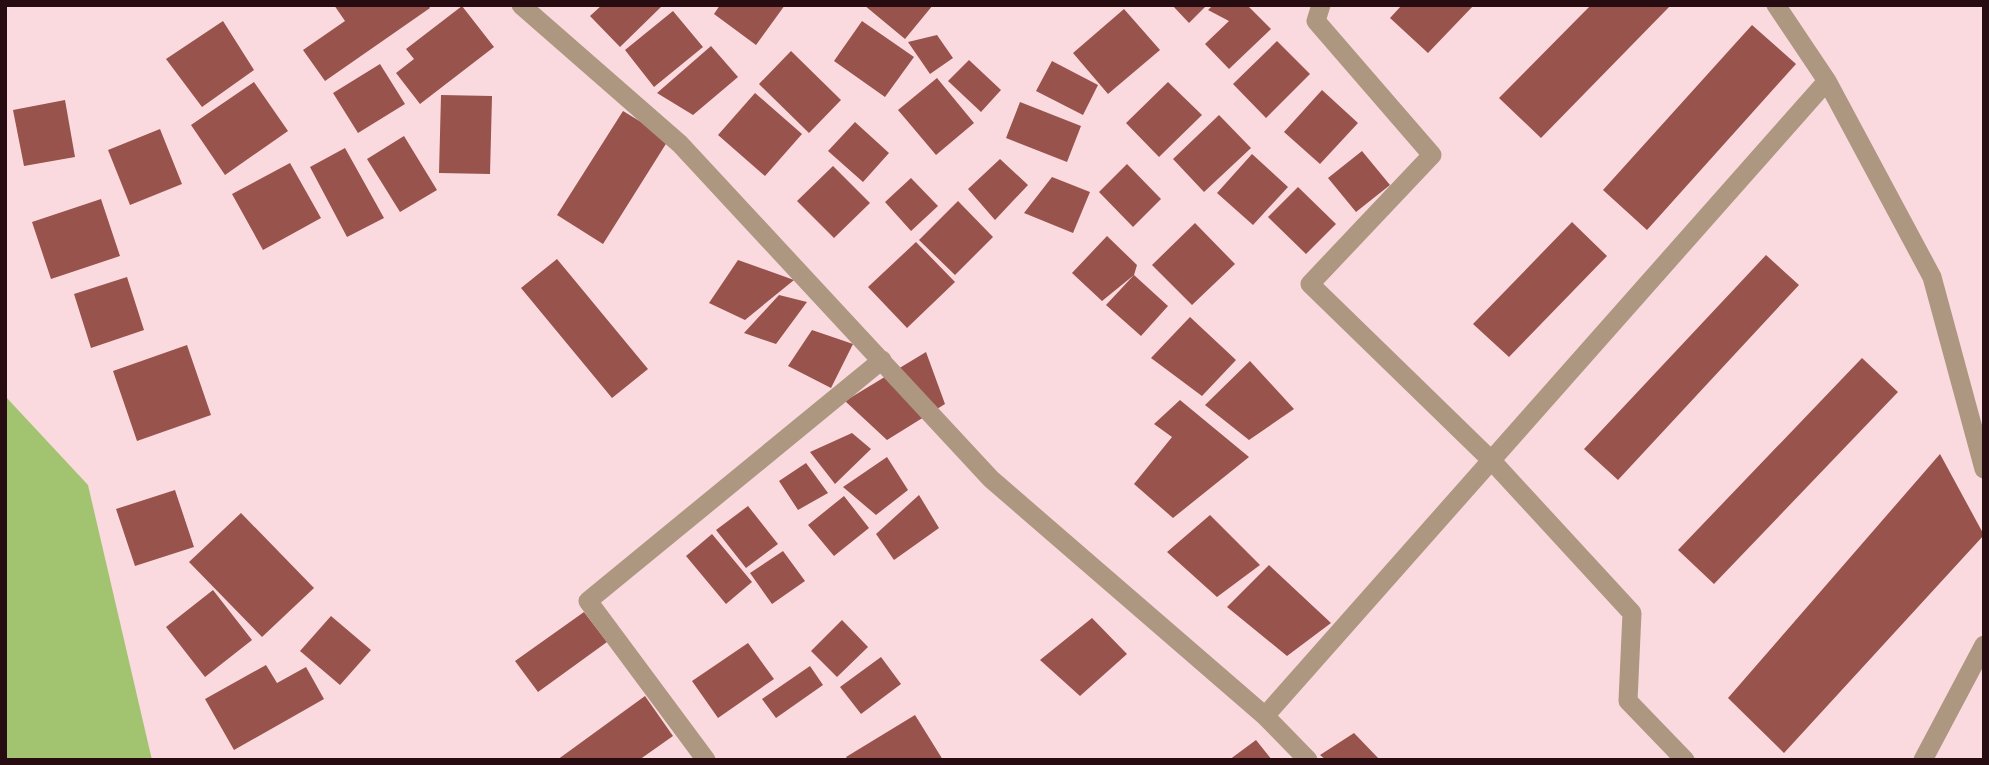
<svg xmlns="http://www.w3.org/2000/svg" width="1989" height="765" viewBox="0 0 1989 765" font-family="Cabin,sans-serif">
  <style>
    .water { fill: #a2c471 }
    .building { fill: #97534c }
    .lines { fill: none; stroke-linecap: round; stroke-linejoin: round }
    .minor { stroke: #ad9780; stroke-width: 19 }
  </style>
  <rect width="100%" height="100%" fill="#fbdadf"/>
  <path class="water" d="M 5,396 L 88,485 L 152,760 L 5,760 Z"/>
  <path class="building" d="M 334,5 L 428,5 L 430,8 L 325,81 L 303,50 L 345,21 Z
    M 602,5 L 663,5 L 620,47 L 590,16 Z
    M 720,5 L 785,5 L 756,45 L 714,14 Z
    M 864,5 L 933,5 L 905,39 Z
    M 1172,5 L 1207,5 L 1189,23 Z
    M 1213,5 L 1247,5 L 1271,29 L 1229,69 L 1205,44 L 1229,21 L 1208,10 Z
    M 1402,5 L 1474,5 L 1428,53 L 1390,18 Z
    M 1591,5 L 1671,5 L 1541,138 L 1499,98 Z
    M 462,6 L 494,47 L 420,104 L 396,73 L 414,59 L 406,49 Z
    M 1124,9 L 1160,50 L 1108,94 L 1073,53 Z
    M 673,11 L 703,47 L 654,87 L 625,50 Z
    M 223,21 L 254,70 L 202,107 L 166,59 Z
    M 862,21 L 914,57 L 885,97 L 834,61 Z
    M 1752,25 L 1796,64 L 1647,230 L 1603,190 Z
    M 937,35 L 953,58 L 930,74 L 908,42 Z
    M 1277,41 L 1310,74 L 1266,118 L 1233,84 Z
    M 711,46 L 738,77 L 693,115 L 657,93 Z
    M 791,51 L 841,100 L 809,133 L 759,84 Z
    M 969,60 L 1001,90 L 981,112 L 948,81 Z
    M 1052,61 L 1098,85 L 1083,115 L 1036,91 Z
    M 380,64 L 405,104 L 358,133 L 333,93 Z
    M 937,78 L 974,123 L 936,155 L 898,110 Z
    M 254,82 L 288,131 L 225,175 L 191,125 Z
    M 1168,82 L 1202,115 L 1159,157 L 1126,123 Z
    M 1322,90 L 1358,123 L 1320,164 L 1284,132 Z
    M 755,93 L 802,134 L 765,176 L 718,135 Z
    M 441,95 L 492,96 L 490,174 L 439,173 Z
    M 65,100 L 75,157 L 24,166 L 13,110 Z
    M 1020,102 L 1081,126 L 1067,162 L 1006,138 Z
    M 623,111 L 669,139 L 603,244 L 557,215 Z
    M 1219,115 L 1251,148 L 1204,192 L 1173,159 Z
    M 855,122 L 889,153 L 863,182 L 828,151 Z
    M 160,129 L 182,184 L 130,205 L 108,150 Z
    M 404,136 L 437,190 L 400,212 L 367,159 Z
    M 345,148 L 384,218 L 347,237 L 310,167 Z
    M 1362,151 L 1390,185 L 1356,212 L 1328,178 Z
    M 1252,154 L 1288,187 L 1253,225 L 1217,193 Z
    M 1000,159 L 1028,185 L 995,220 L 968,189 Z
    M 290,163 L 321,218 L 263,250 L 232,194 Z
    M 1127,164 L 1161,199 L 1133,227 L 1099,192 Z
    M 833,166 L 870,203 L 834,238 L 797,201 Z
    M 1052,177 L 1090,192 L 1073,233 L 1024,213 Z
    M 911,178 L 938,206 L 911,231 L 885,202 Z
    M 1298,187 L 1336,224 L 1306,254 L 1268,217 Z
    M 101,199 L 120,256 L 51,279 L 32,222 Z
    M 958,201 L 993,237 L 955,275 L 919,240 Z
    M 1572,222 L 1607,256 L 1509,357 L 1473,324 Z
    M 1195,223 L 1235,264 L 1192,305 L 1152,265 Z
    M 1107,236 L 1137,265 L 1134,275 L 1168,306 L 1141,336 L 1106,305 L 1134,275 L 1102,301 L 1072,273 Z
    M 916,242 L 955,282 L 907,328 L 868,287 Z
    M 1766,255 L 1799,285 L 1618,480 L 1584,449 Z
    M 557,259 L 648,369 L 612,398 L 521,288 Z
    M 738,260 L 794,280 L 745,320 L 709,303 Z
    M 127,277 L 144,330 L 91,348 L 74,294 Z
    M 779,295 L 807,302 L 776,344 L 744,333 Z
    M 1190,317 L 1236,360 L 1202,396 L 1151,358 Z
    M 812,330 L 853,344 L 831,388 L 788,366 Z
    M 187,345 L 211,415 L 137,441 L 113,371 Z
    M 926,352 L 945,404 L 887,440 L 845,401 Z
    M 1862,358 L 1898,392 L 1714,584 L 1678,550 Z
    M 1250,361 L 1294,409 L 1249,440 L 1205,405 Z
    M 1180,400 L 1249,457 L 1173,518 L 1134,484 L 1172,437 L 1154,424 Z
    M 852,433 L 871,449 L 835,484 L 810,452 Z
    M 1940,454 L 1984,535 L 1784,753 L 1728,698 Z
    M 887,457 L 908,490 L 876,515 L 843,487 Z
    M 806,463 L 828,493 L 798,510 L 779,481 Z
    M 175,490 L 194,547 L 135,566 L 116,509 Z
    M 919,495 L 939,528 L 894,560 L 876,534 Z
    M 844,496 L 869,528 L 834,556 L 808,525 Z
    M 748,506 L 778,544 L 746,568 L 716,530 Z
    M 241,513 L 314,588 L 262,637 L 189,562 Z
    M 1210,515 L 1260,565 L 1217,597 L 1167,552 Z
    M 712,534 L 752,582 L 726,604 L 686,556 Z
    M 783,551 L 805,581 L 772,604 L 750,573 Z
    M 1269,565 L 1331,623 L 1287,656 L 1227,607 Z
    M 213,590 L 252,640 L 205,677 L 166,627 Z
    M 584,612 L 607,642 L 538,692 L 515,661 Z
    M 331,616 L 371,650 L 340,685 L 300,651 Z
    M 1092,618 L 1127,654 L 1080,696 L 1040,660 Z
    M 842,620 L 868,647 L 837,677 L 811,651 Z
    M 748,643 L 774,679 L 718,718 L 692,681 Z
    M 881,657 L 901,684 L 861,714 L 840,687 Z
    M 266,665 L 277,683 L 306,667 L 324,699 L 234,750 L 205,699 Z
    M 810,666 L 823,685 L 776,718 L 762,699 Z
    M 645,696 L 673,736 L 639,760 L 557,760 Z
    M 915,715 L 943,760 L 848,760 L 846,757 Z
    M 1354,733 L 1380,760 L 1326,760 L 1320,755 Z
    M 1256,740 L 1272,760 L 1229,760 Z"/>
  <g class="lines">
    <path class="minor" d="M 521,5 L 680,144 L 991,479 L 1265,716 L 1308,760
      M 1321,5 L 1316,21 L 1432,155 L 1310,284 L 1492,461 L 1632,613 L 1628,701 L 1685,760
      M 1776,5 L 1827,81 L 1932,277 L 1984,469
      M 1265,716 L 1827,81
      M 706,760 L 588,601 L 882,360
      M 1923,760 L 1984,645"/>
  </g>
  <rect width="1989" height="765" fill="none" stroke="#270c12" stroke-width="14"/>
</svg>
